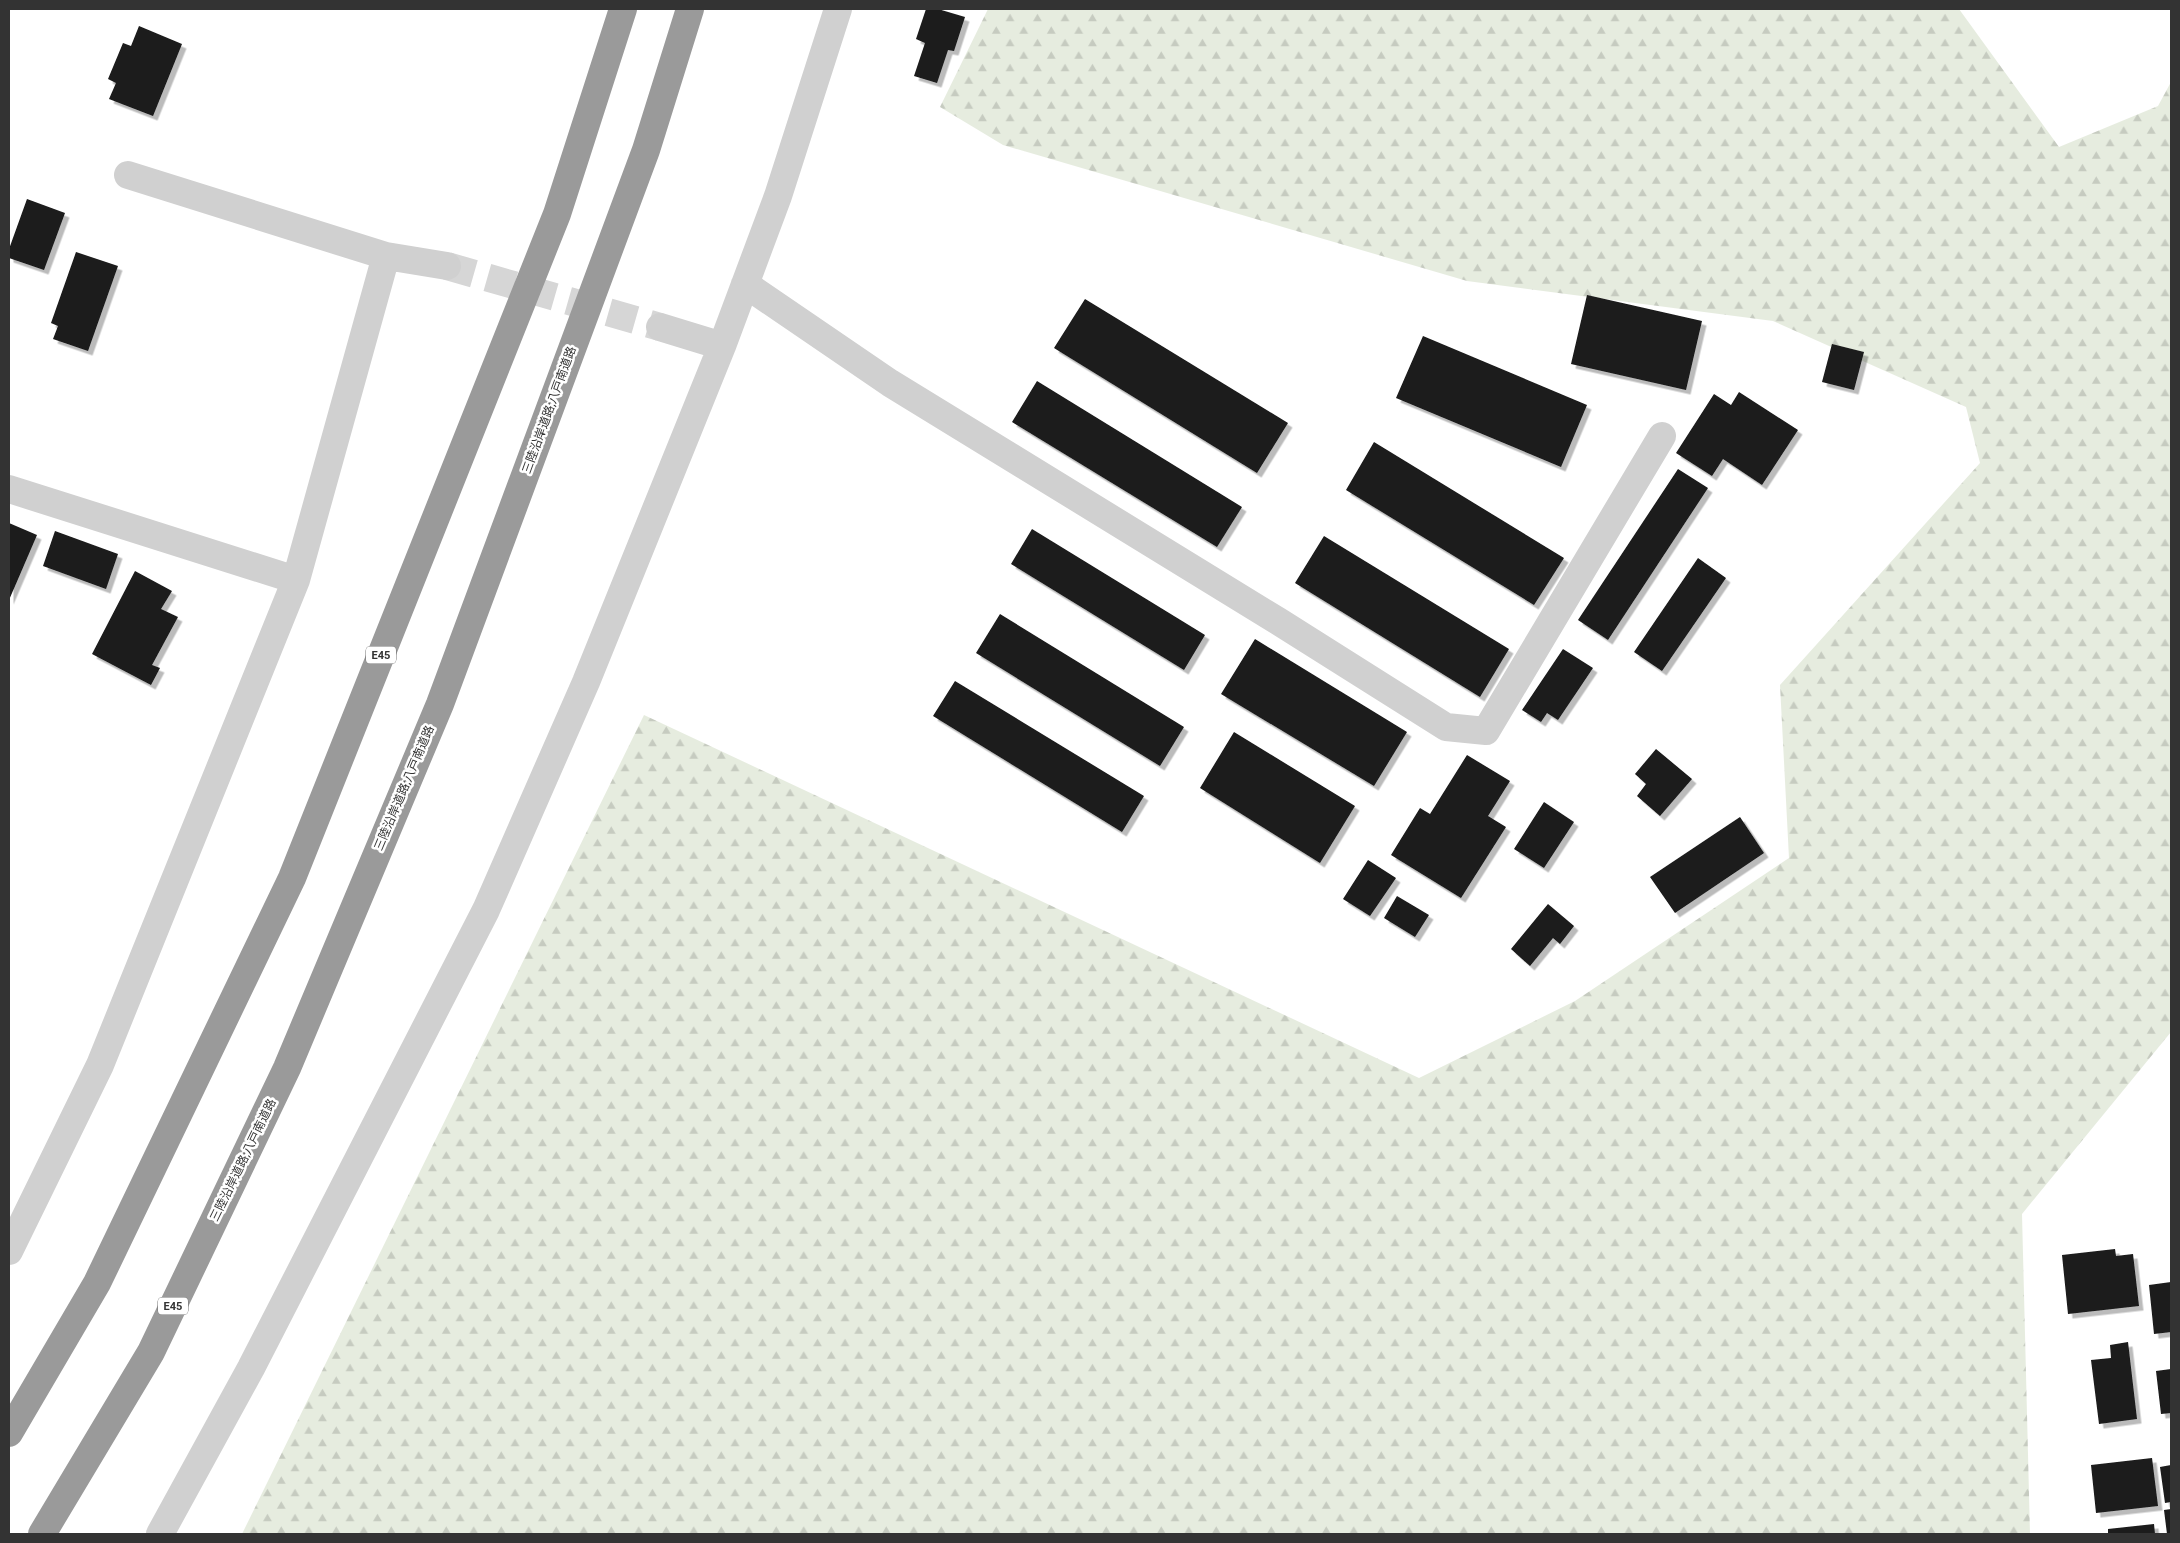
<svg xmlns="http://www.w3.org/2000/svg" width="2180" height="1543" viewBox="0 0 2180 1543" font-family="Roboto,'Noto Sans JP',sans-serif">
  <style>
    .forest { fill: url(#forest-firs) }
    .building { fill: #1a1a1a; filter: url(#shadow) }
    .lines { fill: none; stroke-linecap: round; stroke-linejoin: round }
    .minor-tunnel { stroke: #d6d6d6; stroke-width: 28; stroke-dasharray: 28 14; stroke-linecap: butt }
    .minor { stroke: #d0d0d0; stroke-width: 28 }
    .highway { stroke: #9a9a9a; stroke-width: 28 }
    .labels { text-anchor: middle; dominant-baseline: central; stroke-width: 5; stroke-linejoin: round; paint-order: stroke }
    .shield { fill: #fff; stroke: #707070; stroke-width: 1 }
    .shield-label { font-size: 11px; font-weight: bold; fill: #333 }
    .street-label { font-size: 12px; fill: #333; stroke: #fff }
  </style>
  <defs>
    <pattern id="forest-firs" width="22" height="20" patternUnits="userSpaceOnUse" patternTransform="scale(1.25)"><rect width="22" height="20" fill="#e6ecdf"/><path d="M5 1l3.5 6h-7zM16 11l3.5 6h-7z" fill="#c6cbc0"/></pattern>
    <filter id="shadow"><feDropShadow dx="4.5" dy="4.5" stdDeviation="0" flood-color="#0004"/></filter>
  </defs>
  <rect width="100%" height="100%" fill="#fff"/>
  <path class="forest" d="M 988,9 L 1959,9 L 2059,147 L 2158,106 L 2171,82 L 2171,1032 L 2022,1214 L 2030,1534 L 242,1534 L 644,715 L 1419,1078 L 1575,1001 L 1789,858 L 1780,685 L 1980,463 L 1966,407 L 1773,321 L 1467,281 L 1003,145 L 940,107 Z"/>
  <path class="building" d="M 926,9 L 938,9 L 965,17 L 954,51 L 948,50 L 937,83 L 914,76 L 925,43 L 916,39 Z
    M 139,26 L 182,44 L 153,116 L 109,99 L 116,83 L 108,79 L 123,43 L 131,46 Z
    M 27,199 L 65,213 L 44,270 L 9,258 L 9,249 Z
    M 76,252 L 118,266 L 88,351 L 53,339 L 58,326 L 51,323 Z
    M 1587,295 L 1702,321 L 1686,390 L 1571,364 Z
    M 1085,299 L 1288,423 L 1257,473 L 1054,348 Z
    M 1423,336 L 1587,405 L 1561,467 L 1396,398 Z
    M 1832,344 L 1864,352 L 1854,390 L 1822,382 Z
    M 1037,381 L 1242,507 L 1217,547 L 1012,422 Z
    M 1739,392 L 1798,430 L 1762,485 L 1723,459 L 1712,476 L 1676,453 L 1714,394 L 1731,405 Z
    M 1374,442 L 1564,558 L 1534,605 L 1346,490 Z
    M 1678,469 L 1708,488 L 1608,640 L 1578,620 Z
    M 9,523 L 37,535 L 9,600 Z
    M 1032,529 L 1205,635 L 1184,670 L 1011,564 Z
    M 55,531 L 118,554 L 106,589 L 43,566 Z
    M 1324,536 L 1509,649 L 1480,697 L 1295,583 Z
    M 1698,558 L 1726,578 L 1662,671 L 1634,652 Z
    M 135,571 L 172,591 L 161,609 L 178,617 L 152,665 L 160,668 L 151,685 L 92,654 Z
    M 1000,614 L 1184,727 L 1160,766 L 976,653 Z
    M 1255,639 L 1407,732 L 1374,786 L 1221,694 Z
    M 1563,649 L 1593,668 L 1558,720 L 1547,713 L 1541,722 L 1522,710 Z
    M 955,681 L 1144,796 L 1122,832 L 933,716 Z
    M 1234,732 L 1355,806 L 1320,863 L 1200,788 Z
    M 1656,749 L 1692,779 L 1660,816 L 1637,796 L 1646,784 L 1635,774 Z
    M 1467,755 L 1510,781 L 1488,816 L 1506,827 L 1461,898 L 1391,855 L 1420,808 L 1430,814 Z
    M 1544,802 L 1574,822 L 1544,868 L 1514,849 Z
    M 1740,817 L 1764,853 L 1675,913 L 1650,877 Z
    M 1368,860 L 1396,878 L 1370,916 L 1343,899 Z
    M 1397,896 L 1429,915 L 1415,937 L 1384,918 Z
    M 1548,904 L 1574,926 L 1560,944 L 1553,938 L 1530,966 L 1511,949 Z
    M 2115,1249 L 2116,1256 L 2133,1254 L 2139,1306 L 2068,1314 L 2062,1255 Z
    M 2171,1282 L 2171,1332 L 2154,1334 L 2149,1285 Z
    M 2128,1342 L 2137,1419 L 2099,1424 L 2091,1360 L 2111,1358 L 2110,1345 Z
    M 2171,1369 L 2171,1413 L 2161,1414 L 2156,1371 Z
    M 2152,1458 L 2158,1506 L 2096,1513 L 2091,1465 Z
    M 2171,1465 L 2171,1502 L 2165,1503 L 2160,1467 Z
    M 2171,1509 L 2171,1534 L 2167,1534 L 2164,1510 Z
    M 2154,1524 L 2155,1534 L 2108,1534 L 2108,1529 Z"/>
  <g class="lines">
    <path class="minor-tunnel" d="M 447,266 L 660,327"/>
    <path class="minor" d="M 128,175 L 386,256 L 447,266
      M 745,284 L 890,383 L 1278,621 L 1446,727 L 1486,731 L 1662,436
      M 660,327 L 722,346
      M 9,489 L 296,580
      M 9,1251 L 100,1065 L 296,580 L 386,256
      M 160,1534 L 251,1368 L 486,910 L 586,682 L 722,346 L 778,196 L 838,9"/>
    <path class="highway" d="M 9,1433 L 97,1283 L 292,878 L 557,214 L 623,9
      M 42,1534 L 151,1352 L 287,1068 L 440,704 L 646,150 L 690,9"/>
  </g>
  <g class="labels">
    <g class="shield">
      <rect x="366" y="646.5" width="30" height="17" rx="4"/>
      <rect x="158" y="1297.5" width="30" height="17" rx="4"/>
    </g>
    <g class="shield-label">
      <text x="381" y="655">E45</text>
      <text x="173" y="1306">E45</text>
    </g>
    <g class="street-label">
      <text transform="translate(549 410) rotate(-70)">三陸沿岸道路;八戸南道路</text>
      <text transform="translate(404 788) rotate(-67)">三陸沿岸道路;八戸南道路</text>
      <text transform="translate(243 1160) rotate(-64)">三陸沿岸道路;八戸南道路</text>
    </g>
  </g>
  <rect width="2180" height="1543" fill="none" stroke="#333333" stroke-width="20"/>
</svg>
